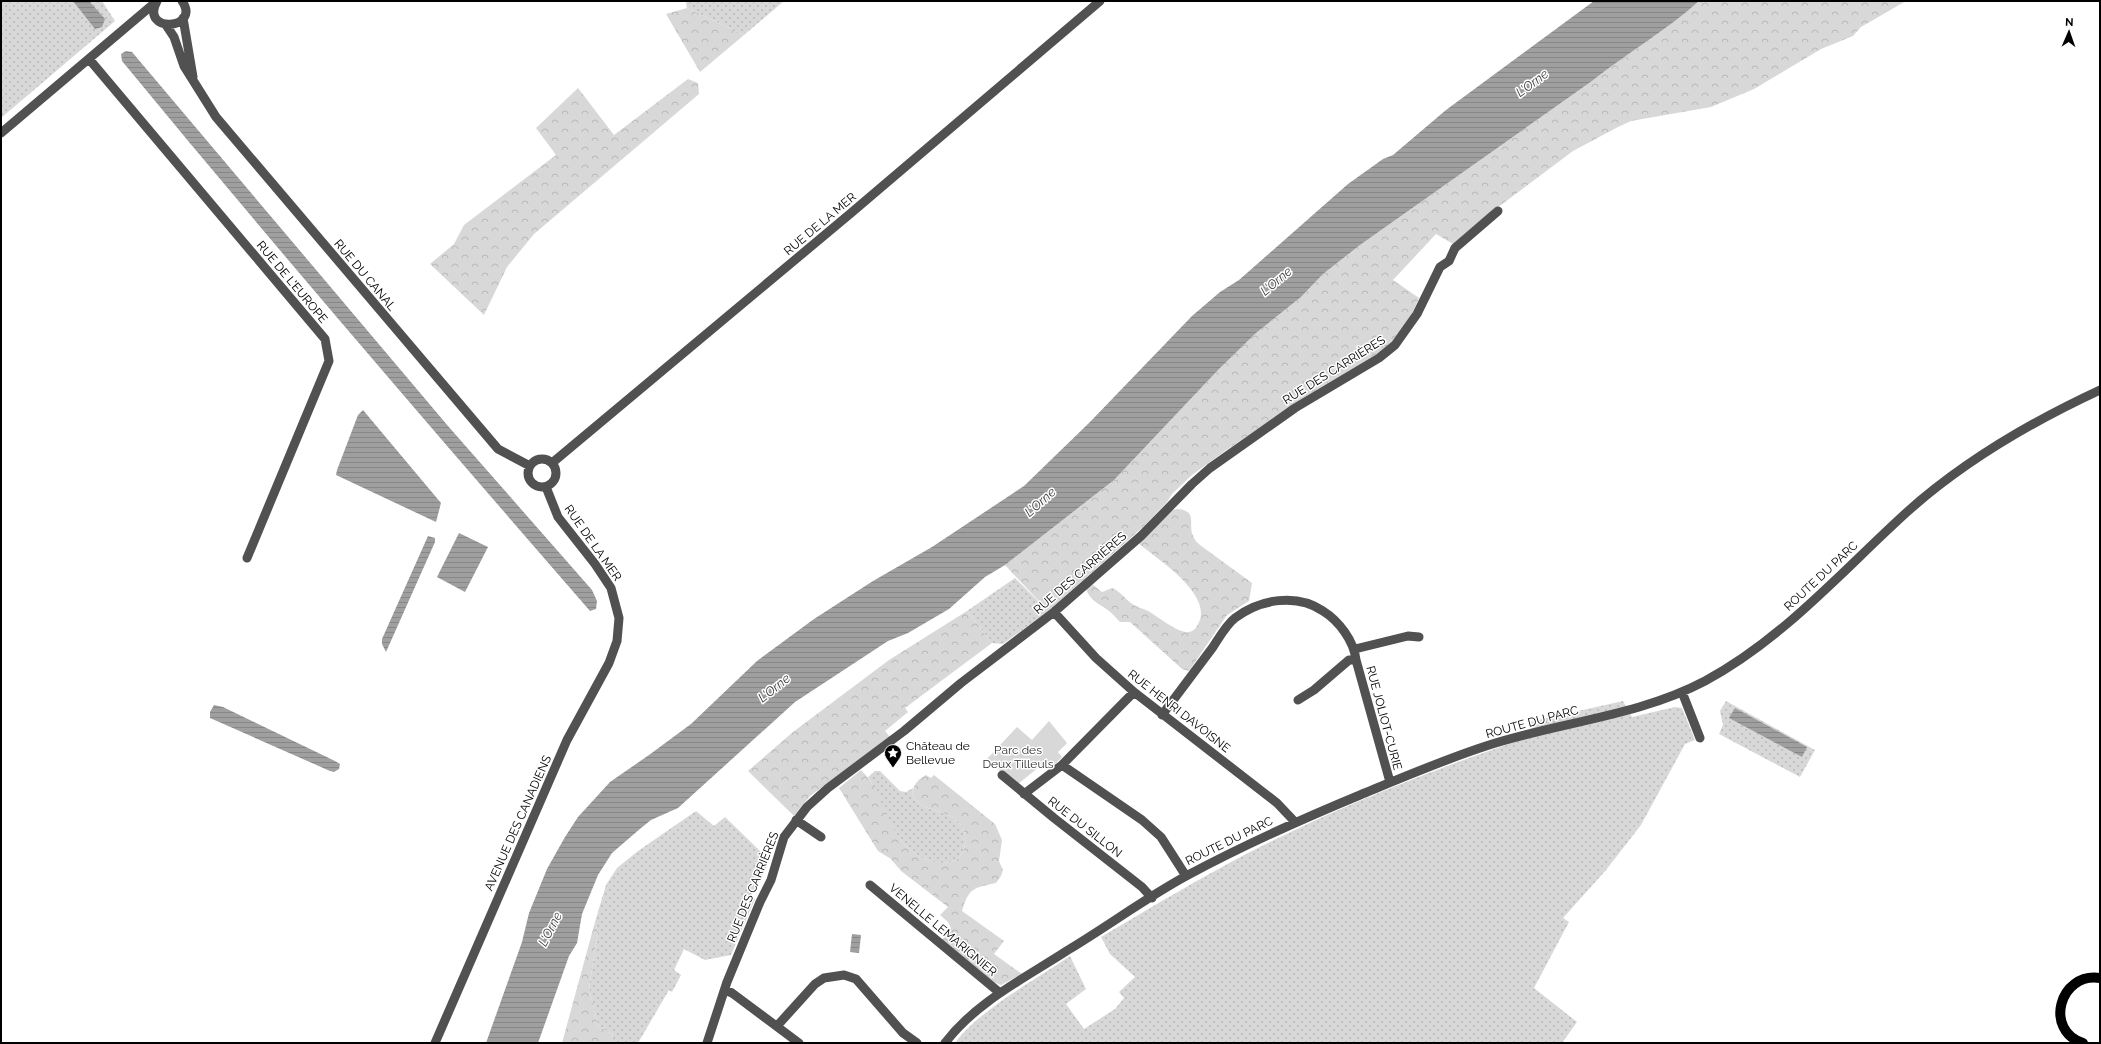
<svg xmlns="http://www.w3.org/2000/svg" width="2101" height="1044" viewBox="0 0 2101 1044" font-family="Raleway,sans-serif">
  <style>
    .grass { fill: url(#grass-dots) }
    .forest { fill: url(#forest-crowns) }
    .park { fill: #d8d8d8 }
    .water { fill: url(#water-rules) }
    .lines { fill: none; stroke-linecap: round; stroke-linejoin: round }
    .minor { stroke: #515151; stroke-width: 9 }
    .major { stroke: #000; stroke-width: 10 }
    .labels { text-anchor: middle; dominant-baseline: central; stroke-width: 3; stroke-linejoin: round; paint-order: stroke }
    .street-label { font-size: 12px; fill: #000; stroke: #fff }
    .poi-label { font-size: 12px; fill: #000; stroke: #fff; text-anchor: start }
    .park-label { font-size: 12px; fill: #2f2f2f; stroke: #fff }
    .water-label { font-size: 13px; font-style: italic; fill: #404040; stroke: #fff }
  </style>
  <defs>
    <pattern id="grass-dots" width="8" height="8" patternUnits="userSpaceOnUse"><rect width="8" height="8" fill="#d8d8d8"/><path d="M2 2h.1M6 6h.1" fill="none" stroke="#b8b8b8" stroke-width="1.8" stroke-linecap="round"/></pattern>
    <pattern id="forest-crowns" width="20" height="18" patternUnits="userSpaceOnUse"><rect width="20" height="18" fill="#d8d8d8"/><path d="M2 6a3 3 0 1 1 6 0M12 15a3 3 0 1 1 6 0" fill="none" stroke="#b8b8b8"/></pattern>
    <pattern id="water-rules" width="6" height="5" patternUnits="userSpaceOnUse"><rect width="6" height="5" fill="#9f9f9f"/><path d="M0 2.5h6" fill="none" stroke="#878787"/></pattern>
  </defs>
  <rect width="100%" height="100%" fill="#fff"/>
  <path class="grass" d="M 1,1 L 102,1 L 115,21 L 1,118 Z
    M 686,1 L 784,1 L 744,35 L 687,8 Z
    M 1015,578 L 1048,611 L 1003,644 L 992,643 L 967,611 Z
    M 1623,701 L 1632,717 L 1675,707 L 1682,708 L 1695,740 L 1685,744 L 1641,825 L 1606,870 L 1563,918 L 1569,922 L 1534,988 L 1577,1022 L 1562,1043 L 955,1043 C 979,1010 1035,980 1070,956 L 1086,989 L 1066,1004 L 1084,1029 L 1115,1009 L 1124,998 L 1119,992 L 1135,977 L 1110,954 L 1101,937 C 1152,907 1203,876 1256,849 C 1345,804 1439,767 1533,736 L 1529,722 Z
    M 1726,701 L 1815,750 L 1800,777 L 1719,734 L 1723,725 L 1720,711 Z
    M 875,771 L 880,771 L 900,791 L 906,792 L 913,788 L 912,796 C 925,814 950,809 961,825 C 969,836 966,860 950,862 C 936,865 923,860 913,852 C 888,833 883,801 868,777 Z
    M 696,811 L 714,826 L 725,817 L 760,851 L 767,866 L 751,896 L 755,899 L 731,955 L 705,960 L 684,949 L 674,970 L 681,975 L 672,992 L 669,990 L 638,1043 L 611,1043 L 613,1035 L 598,1025 L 589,988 L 598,932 L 595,922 L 606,885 L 617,868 L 638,851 Z"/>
  <path class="forest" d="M 1699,1 L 1906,1 L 1861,27 L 1853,36 L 1821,49 L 1754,89 L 1711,107 L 1631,121 L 1618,127 L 1573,151 L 1481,220 L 1453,244 L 1436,234 L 1393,280 L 1419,298 L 1410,318 L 1387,348 L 1305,397 L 1225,451 L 1192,475 L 1172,494 L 1167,502 L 1144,526 L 1048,611 L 1005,565 L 1114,480 L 1219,369 L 1256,333 L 1301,297 L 1323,274 L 1360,245 L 1592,81 C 1627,53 1666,31 1699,1 Z
    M 687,8 L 744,35 L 700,72 L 666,14 Z
    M 688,79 L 698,83 L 699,94 L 534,234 L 507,267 L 484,315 L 430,264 L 454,244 L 464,225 L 556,155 L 536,128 L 578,88 L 614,135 Z
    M 1177,509 C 1200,511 1186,525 1194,538 C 1195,541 1198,543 1200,545 L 1252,583 L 1249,601 L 1227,615 L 1189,671 L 1182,669 L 1130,622 L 1120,622 C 1117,619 1113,614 1109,611 C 1100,604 1090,601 1086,589 L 1092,584 L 1102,592 L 1112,588 C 1120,591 1124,598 1131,603 C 1136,607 1142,608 1148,611 C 1159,617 1172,629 1185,632 C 1190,633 1195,630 1197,626 C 1217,596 1157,559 1138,543 L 1169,511 Z
    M 967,611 L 992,643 L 905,708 L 908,712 L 885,731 L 890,737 L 810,796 L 794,816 L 748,771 L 793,732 L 889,660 Z
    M 861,770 C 885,793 885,831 913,852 C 923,860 936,864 950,862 C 966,860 969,836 961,825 C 950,809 925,814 912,796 C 913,785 917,780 926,775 L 931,778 L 934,775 L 995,824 L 1002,840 L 999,861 L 1003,870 L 1001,876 L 996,883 C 974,888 969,887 962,911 L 1004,941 L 994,954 L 1022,974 L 1001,985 L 993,982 L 942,940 L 951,928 L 948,922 L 940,915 L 948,907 L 901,871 L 891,859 L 878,851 L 839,788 Z
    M 595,922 L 598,932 L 589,988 L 598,1025 L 613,1035 L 611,1043 L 562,1043 Z"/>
  <path class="park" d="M 1049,721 L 1067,743 L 1058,752 L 1062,757 L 1053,766 L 1044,763 L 1018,784 L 986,760 L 1017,727 L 1032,740 Z"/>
  <path class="water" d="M 73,1 L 89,1 L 105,19 L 102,27 L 95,29 Z
    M 1594,1 L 1699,1 C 1666,31 1627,53 1592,81 L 1360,245 L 1323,274 L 1301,297 L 1256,333 L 1219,369 L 1114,480 L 1005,565 L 985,577 L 949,609 L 908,633 L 888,641 L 795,702 L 678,808 L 651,820 L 641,828 L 612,853 L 598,875 L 582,914 L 577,943 L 569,956 L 538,1043 L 486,1043 L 522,942 L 529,913 L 547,869 L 565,837 L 578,817 L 610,782 L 649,755 L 691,724 L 757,661 L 814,619 L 873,581 L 932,547 L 1024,486 L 1090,422 L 1192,316 L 1220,292 L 1239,280 L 1348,184 L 1383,159 L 1393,155 L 1446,110 Z
    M 126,51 L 132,52 L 448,426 L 592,590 L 597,601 L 596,609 L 590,611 C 432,429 275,247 122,61 L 121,54 Z
    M 363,410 L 441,503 L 436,522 L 336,475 L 337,470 L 358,415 Z
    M 459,533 L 488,547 L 465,592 L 437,577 Z
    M 428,536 L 435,538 L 435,542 L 386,652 L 382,644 L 382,639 Z
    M 214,705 L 223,707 L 335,761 L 340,764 L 339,769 L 334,772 L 330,771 L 210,718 L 210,712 Z
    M 1735,708 L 1807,747 L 1802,757 L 1729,718 Z
    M 852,934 L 861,935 L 859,953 L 850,952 Z"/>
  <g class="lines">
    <path class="minor" d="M 157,1 C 139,34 202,30 182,1
      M 183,18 L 193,77
      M 166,25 L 174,37 L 184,66 L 216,117 L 498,449 L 530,466
      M 89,59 L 325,339 L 329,361 L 247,558
      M 1,133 L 157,1
      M528 473a14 14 0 1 1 28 0a14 14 0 1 1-28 0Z
      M 552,463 L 851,213 L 1100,1
      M 1054,612 L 1096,658 L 1134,692 L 1277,803 L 1295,822
      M 1355,649 L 1408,636 L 1419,637
      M 1134,692 L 1062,765 L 1142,820 L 1161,837 L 1186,876
      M 1682,692 L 1700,738
      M 1298,700 L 1314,690 L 1349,660 L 1356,660
      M 1162,715 C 1179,692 1196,670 1213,647 C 1219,638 1226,625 1235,618 C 1260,599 1297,593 1323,611 C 1339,621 1354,641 1356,660 L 1390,782
      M 1002,775 L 1054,818 L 1142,887 L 1152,898
      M 1024,794 L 1062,765
      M 796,820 L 821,837
      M 870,885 L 1000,993
      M 725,990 L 732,993 L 799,1043
      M 777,1026 L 815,984 L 824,978 L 844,975 L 856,979 L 903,1033 L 917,1043
      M 435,1043 L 567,740 L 609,663 L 617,641 L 619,618 L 611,588 L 595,564 L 558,517 L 546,487
      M 707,1043 L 727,982 L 760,902 L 771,880 L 784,837 L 807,807 L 828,788 L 904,731 L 961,683 L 1054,612 L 1141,536 L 1192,484 L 1210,468 L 1295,408 L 1379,358 L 1395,345 L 1417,314 L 1440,267 L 1449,261 L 1455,248 L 1498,211
      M 945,1043 C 976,1002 1025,978 1068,950 C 1108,926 1147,897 1188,875 C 1244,845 1302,819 1360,795 C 1401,778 1443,760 1486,746 C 1558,722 1637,717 1705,681 C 1783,639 1842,571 1907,512 C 1964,461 2031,422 2100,390"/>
    <path class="major" d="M 2083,1043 C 2044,1031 2059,972 2100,978"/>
  </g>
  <defs>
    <g id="sight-pin" transform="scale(0.9)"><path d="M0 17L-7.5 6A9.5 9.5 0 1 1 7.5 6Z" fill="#000" stroke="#fff"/><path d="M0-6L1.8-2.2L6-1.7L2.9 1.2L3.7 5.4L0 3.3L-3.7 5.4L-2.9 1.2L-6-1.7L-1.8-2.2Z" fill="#fff"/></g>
  </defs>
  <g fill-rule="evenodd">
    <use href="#sight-pin" x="893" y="753"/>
  </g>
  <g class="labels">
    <g class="street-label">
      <text transform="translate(820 224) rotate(-40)">RUE DE LA MER</text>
      <text transform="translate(365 275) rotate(50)">RUE DU CANAL</text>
      <text transform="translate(292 282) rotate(50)">RUE DE L'EUROPE</text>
      <text transform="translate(1334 370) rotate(-32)">RUE DES CARRIÈRES</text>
      <text transform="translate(593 543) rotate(55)">RUE DE LA MER</text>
      <text transform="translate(1080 573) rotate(-41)">RUE DES CARRIÈRES</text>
      <text transform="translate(1821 576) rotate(-43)">ROUTE DU PARC</text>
      <text transform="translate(1179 711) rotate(38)">RUE HENRI DAVOISNE</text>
      <text transform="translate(1384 718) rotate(75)">RUE JOLIOT-CURIE</text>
      <text transform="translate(1532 722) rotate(-15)">ROUTE DU PARC</text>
      <text transform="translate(518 823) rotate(-66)">AVENUE DES CANADIENS</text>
      <text transform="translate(1085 827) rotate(38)">RUE DU SILLON</text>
      <text transform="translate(1229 841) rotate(-26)">ROUTE DU PARC</text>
      <text transform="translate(753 887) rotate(-68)">RUE DES CARRIÈRES</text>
      <text transform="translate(943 930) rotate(40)">VENELLE LEMARIGNIER</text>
    </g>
    <g class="poi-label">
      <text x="906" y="746">Château de<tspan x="906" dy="14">Bellevue</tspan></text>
    </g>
    <g class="park-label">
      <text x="1018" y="750">Parc des<tspan x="1018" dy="14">Deux Tilleuls</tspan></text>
    </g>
    <g class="water-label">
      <text transform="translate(1532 83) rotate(-37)">L'Orne</text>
      <text transform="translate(1276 281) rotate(-40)">L'Orne</text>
      <text transform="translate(1040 502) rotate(-42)">L'Orne</text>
      <text transform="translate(774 688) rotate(-39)">L'Orne</text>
      <text transform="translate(550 929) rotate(-63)">L'Orne</text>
    </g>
  </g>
  <rect width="2101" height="1044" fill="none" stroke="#000000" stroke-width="4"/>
  <g transform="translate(2069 32) rotate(2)" stroke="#ffffff" stroke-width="3" paint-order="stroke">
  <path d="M0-3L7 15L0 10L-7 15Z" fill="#000000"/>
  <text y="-6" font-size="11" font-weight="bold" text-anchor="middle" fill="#000000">N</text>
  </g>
</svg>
